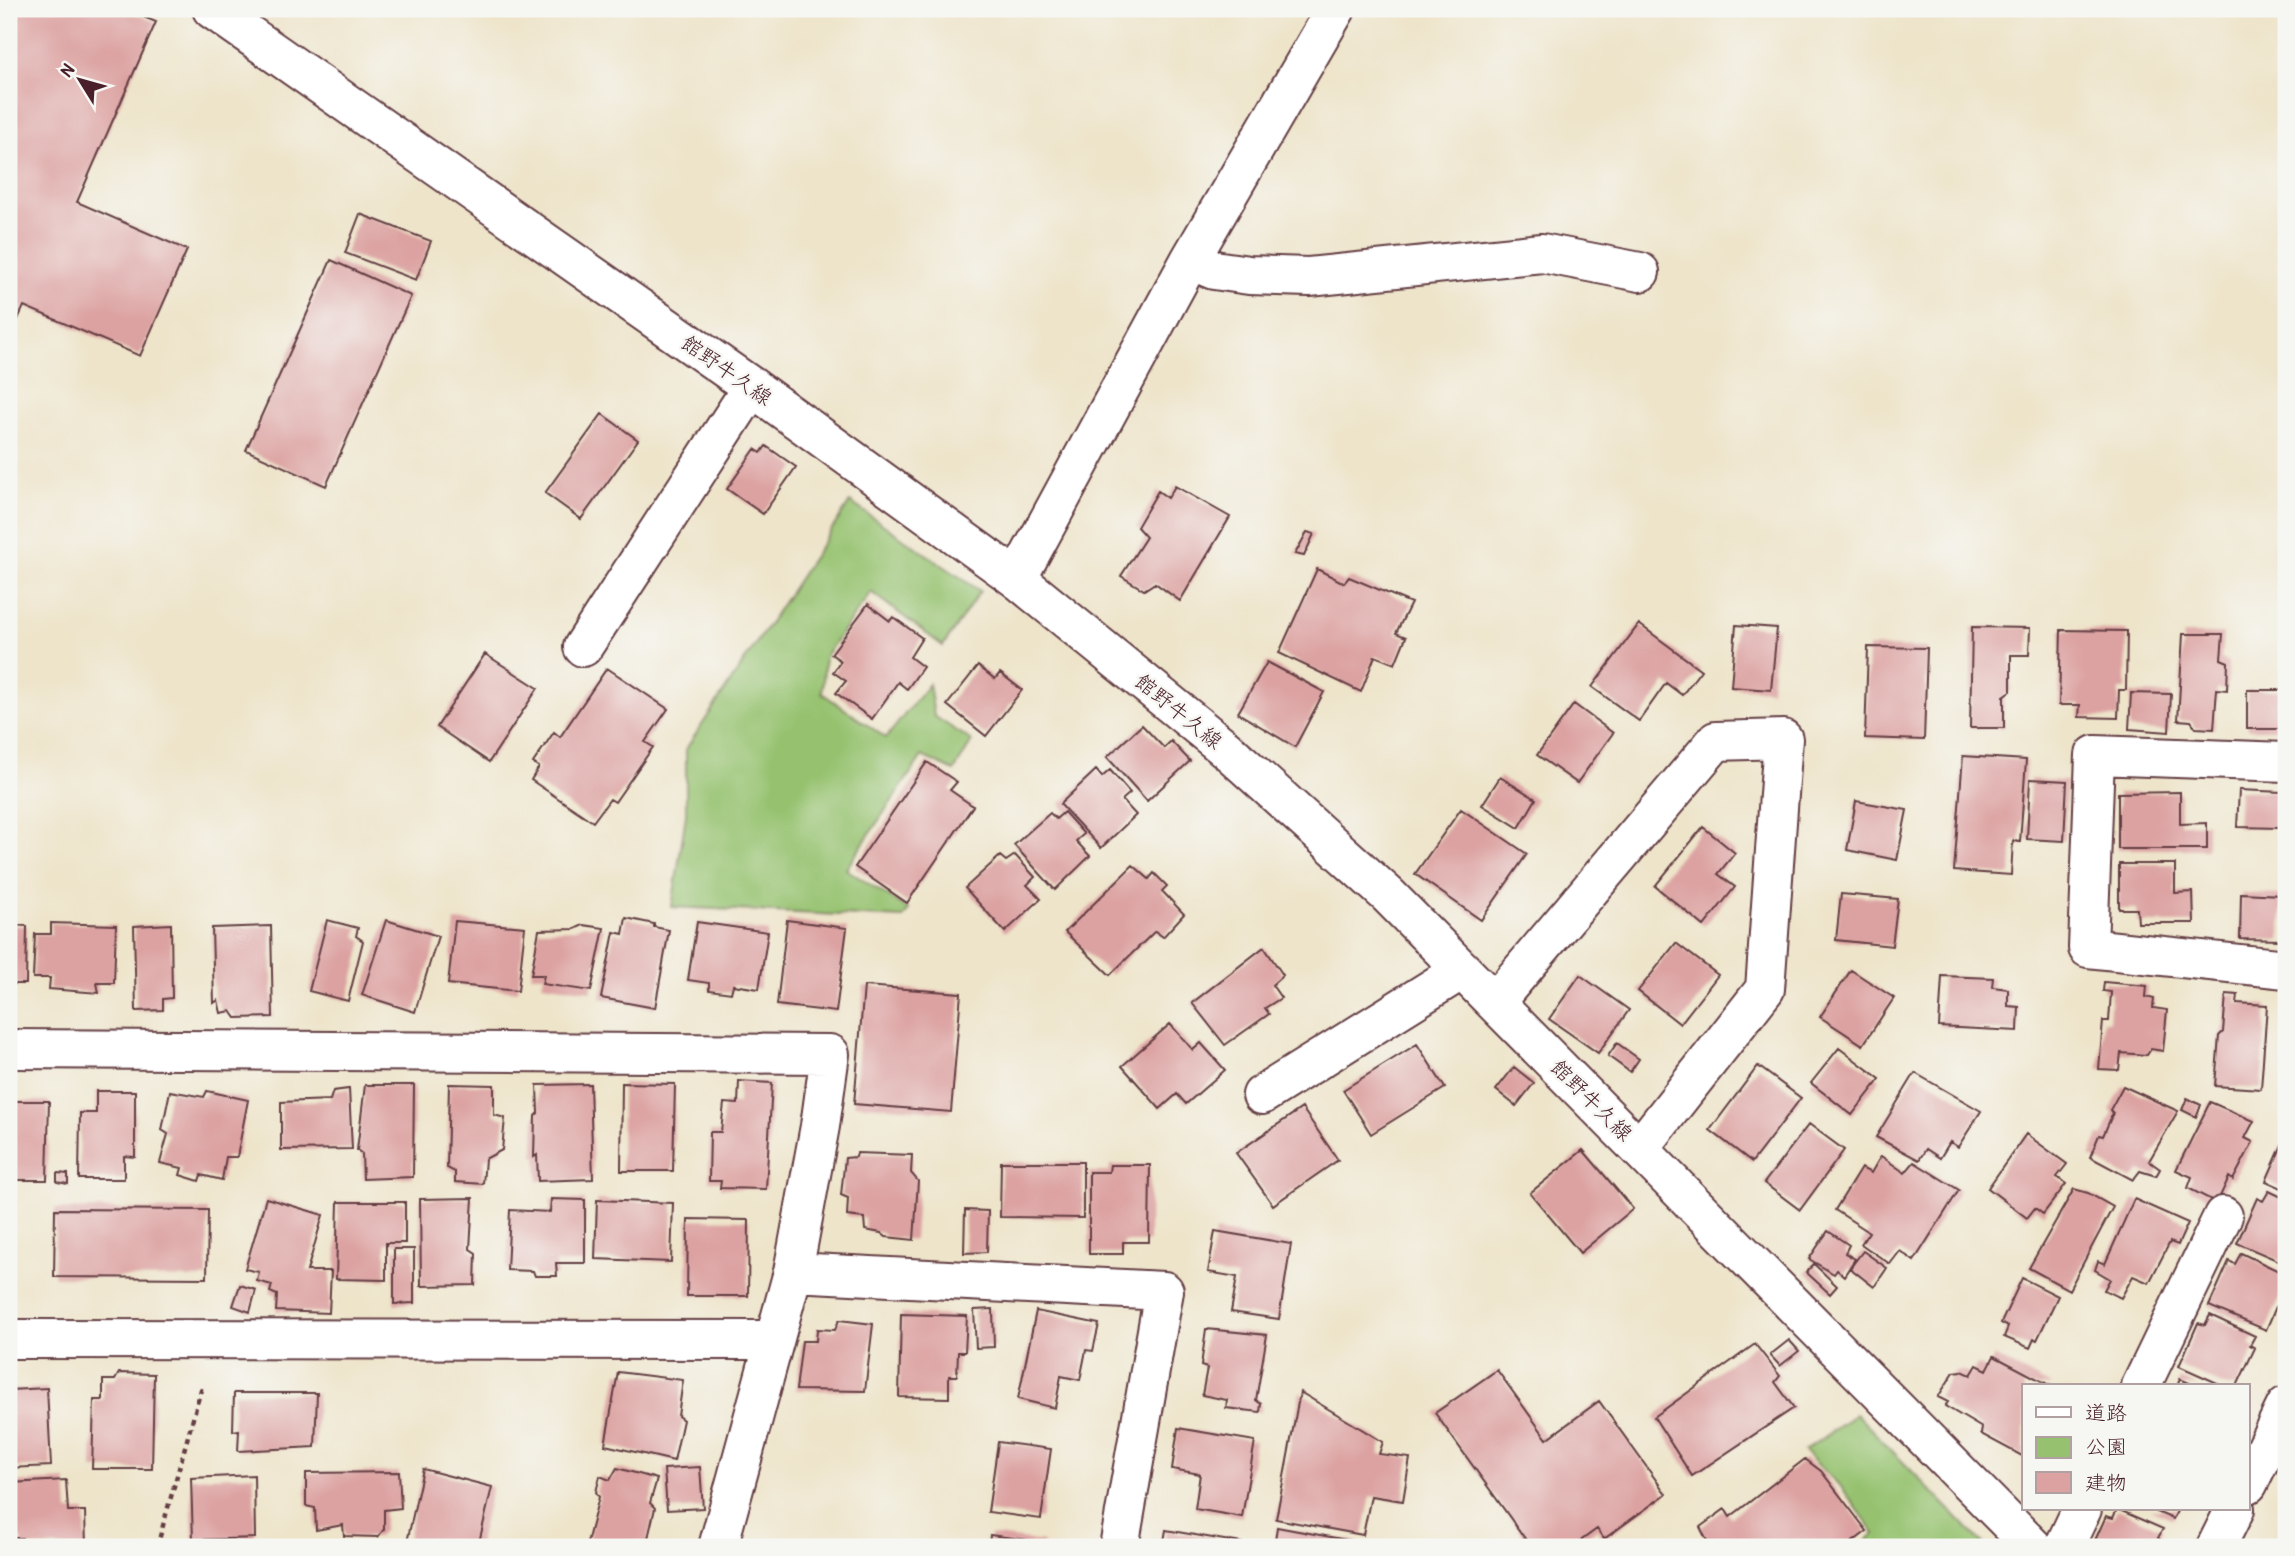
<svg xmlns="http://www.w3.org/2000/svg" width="2295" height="1556" viewBox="0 0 2295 1556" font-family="'Patrick Hand','Klee One',sans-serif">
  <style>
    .green { fill: #96c26f; stroke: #70704d; stroke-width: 2 }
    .building { fill: #dca2a1 }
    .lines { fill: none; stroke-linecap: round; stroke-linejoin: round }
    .street-casing { stroke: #633d43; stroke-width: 42 }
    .secondary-casing { stroke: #633d43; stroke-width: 42 }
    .path { stroke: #633d43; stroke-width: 4.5; stroke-dasharray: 5 5; stroke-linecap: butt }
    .street { stroke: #fff; stroke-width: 38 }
    .secondary { stroke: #fff; stroke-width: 38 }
    .labels { text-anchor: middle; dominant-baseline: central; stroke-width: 5; stroke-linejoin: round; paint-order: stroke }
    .street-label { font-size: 21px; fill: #4a1f2b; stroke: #f6f6f2 }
  </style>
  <rect width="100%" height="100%" fill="#f6f6f2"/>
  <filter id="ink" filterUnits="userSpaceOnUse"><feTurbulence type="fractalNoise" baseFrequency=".0143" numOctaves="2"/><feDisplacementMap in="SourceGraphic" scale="14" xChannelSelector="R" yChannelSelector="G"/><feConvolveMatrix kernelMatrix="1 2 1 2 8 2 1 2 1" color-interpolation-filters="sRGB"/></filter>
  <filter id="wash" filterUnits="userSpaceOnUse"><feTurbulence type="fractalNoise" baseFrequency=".00686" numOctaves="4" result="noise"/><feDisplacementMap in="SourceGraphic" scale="28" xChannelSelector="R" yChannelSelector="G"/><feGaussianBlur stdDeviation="1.57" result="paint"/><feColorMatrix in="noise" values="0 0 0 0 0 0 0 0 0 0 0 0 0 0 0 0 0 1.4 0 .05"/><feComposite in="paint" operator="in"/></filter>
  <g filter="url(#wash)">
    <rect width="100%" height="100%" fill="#eee4ca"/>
    <path class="green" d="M 850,502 L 980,591 L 943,646 L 871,592 L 825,656 L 822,693 L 886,738 L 929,684 L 934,716 L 972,741 L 954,771 L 922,756 L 846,869 L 909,910 L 903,918 L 672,907 L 686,815 L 686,749 Z
      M 1856,1414 L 1986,1547 L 1859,1547 L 1875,1533 L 1842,1488 L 1804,1451 Z"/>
    <g id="blocks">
      <path class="building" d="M 9,9 L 124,9 L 156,22 L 77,202 L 187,250 L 140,356 L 24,306 L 9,339 Z
        M 360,214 L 431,241 L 416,280 L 345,253 Z
        M 331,260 L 411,296 L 326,486 L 246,450 Z
        M 602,414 L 638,440 L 581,519 L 545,493 Z
        M 766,446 L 796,467 L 763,514 L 727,489 L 755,449 L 761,453 Z
        M 1175,486 L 1230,517 L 1180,601 L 1155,583 L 1144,590 L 1121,576 L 1146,537 L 1137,527 L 1158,491 L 1168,498 Z
        M 1307,532 L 1314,534 L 1304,556 L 1295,554 Z
        M 1317,569 L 1344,583 L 1349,577 L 1411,603 L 1396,633 L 1406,637 L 1395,664 L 1375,656 L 1361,692 L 1279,653 Z
        M 868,604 L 890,621 L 893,617 L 922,638 L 910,657 L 923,667 L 907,689 L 898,682 L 872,719 L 836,693 L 846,681 L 833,672 L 841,661 L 831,654 Z
        M 1639,624 L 1701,670 L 1682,695 L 1666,683 L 1639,721 L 1592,687 Z
        M 1736,625 L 1777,628 L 1771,690 L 1731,687 Z
        M 1972,627 L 2030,628 L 2029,655 L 2011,655 L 2011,691 L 2004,696 L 2004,728 L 1970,728 Z
        M 2061,630 L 2127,631 L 2126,690 L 2119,690 L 2118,718 L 2079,717 L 2080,705 L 2059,705 Z
        M 2183,634 L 2223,634 L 2221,659 L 2228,662 L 2227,690 L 2217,689 L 2214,729 L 2196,728 L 2191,721 L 2178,720 Z
        M 1868,647 L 1927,648 L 1924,740 L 1865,738 Z
        M 485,654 L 538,688 L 489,762 L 437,727 Z
        M 1267,662 L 1324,692 L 1295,747 L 1238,713 Z
        M 978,666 L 995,679 L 1000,673 L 1022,690 L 986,736 L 947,705 Z
        M 607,668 L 668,709 L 645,742 L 653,747 L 615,802 L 610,799 L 593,822 L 531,780 L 539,767 L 533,763 L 554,732 L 560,737 Z
        M 2247,690 L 2286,690 L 2286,729 L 2247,729 Z
        M 2131,693 L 2171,694 L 2169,732 L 2129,729 Z
        M 1574,704 L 1613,733 L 1577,783 L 1537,755 Z
        M 1142,725 L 1164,748 L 1171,741 L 1190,761 L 1147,801 L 1107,757 Z
        M 1963,756 L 2026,760 L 2020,842 L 2013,841 L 2011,875 L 1954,871 Z
        M 927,762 L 957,782 L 950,790 L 973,806 L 907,903 L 855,867 Z
        M 1096,770 L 1102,777 L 1110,770 L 1130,793 L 1122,800 L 1136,815 L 1101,848 L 1060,804 Z
        M 1500,777 L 1536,799 L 1519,828 L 1482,805 Z
        M 2030,779 L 2067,781 L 2064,841 L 2027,839 Z
        M 2239,790 L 2282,792 L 2281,828 L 2237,827 Z
        M 2180,792 L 2180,824 L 2207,823 L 2207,849 L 2118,849 L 2118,793 Z
        M 1856,801 L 1907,810 L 1897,860 L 1847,850 Z
        M 1461,809 L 1527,854 L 1481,920 L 1415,874 Z
        M 1064,812 L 1084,834 L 1076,841 L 1090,856 L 1055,890 L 1014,845 L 1050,813 L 1056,819 Z
        M 1703,827 L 1735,853 L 1718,874 L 1735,887 L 1704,926 L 1655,886 Z
        M 1015,855 L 1035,877 L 1027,885 L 1041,899 L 1005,932 L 965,888 L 1000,856 L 1006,861 Z
        M 2119,864 L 2175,864 L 2175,893 L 2193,892 L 2194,923 L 2138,923 L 2137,909 L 2119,909 Z
        M 1133,865 L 1149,879 L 1154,873 L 1167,886 L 1162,891 L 1184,914 L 1163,937 L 1155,931 L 1110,975 L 1065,932 Z
        M 2241,893 L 2282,895 L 2281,940 L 2240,939 Z
        M 1841,894 L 1898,899 L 1892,946 L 1836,940 Z
        M 626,918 L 654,924 L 654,927 L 669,930 L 655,1008 L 601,998 L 614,932 L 623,934 Z
        M 327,920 L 358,928 L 356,936 L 363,941 L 348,1001 L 309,991 Z
        M 386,920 L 438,936 L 415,1012 L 362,995 Z
        M 787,920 L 847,928 L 836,1012 L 777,1005 Z
        M 455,921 L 525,927 L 518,991 L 448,984 Z
        M 697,922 L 768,932 L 759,989 L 733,985 L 731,993 L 709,990 L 709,983 L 688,980 Z
        M 51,923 L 116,925 L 114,983 L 97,983 L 99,993 L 49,989 L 50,978 L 33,978 L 35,934 L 51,934 Z
        M 171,924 L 172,998 L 163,999 L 163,1010 L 136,1011 L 134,926 Z
        M 9,925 L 27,926 L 26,984 L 9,984 Z
        M 583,925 L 604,928 L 591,991 L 542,984 L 544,975 L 531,975 L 539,930 L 575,929 Z
        M 271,926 L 273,1017 L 236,1018 L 231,1011 L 221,1013 L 218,1000 L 214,1003 L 212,928 Z
        M 1676,943 L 1718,975 L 1680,1024 L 1638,991 Z
        M 1264,947 L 1283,975 L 1272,985 L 1281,998 L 1265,1008 L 1269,1014 L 1225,1045 L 1192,1003 Z
        M 1851,970 L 1894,998 L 1863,1045 L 1820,1017 Z
        M 1580,975 L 1629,1010 L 1598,1053 L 1549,1019 Z
        M 1942,976 L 1993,978 L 1992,987 L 2008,989 L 2008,1006 L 2019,1007 L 2018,1031 L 1939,1027 Z
        M 2104,982 L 2147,986 L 2146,997 L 2154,999 L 2153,1008 L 2167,1010 L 2163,1051 L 2151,1049 L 2147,1055 L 2121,1053 L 2119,1070 L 2099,1069 L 2103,1021 L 2109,1021 L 2111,992 L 2103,991 Z
        M 864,986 L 961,993 L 951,1112 L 854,1104 Z
        M 2226,994 L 2238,995 L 2237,1003 L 2267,1005 L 2261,1089 L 2215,1086 L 2219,1036 L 2223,1032 Z
        M 1170,1024 L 1193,1050 L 1201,1043 L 1225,1070 L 1186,1104 L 1177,1094 L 1160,1109 L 1122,1066 Z
        M 1617,1043 L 1639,1059 L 1630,1072 L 1608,1056 Z
        M 1417,1044 L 1445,1088 L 1371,1134 L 1343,1090 Z
        M 1839,1048 L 1880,1079 L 1852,1115 L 1811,1083 Z
        M 1758,1066 L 1801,1098 L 1752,1162 L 1710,1130 Z
        M 1514,1067 L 1534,1083 L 1516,1106 L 1496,1090 Z
        M 9,1071 L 14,1071 L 12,1101 L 49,1101 L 47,1180 L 9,1180 Z
        M 1915,1073 L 1981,1111 L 1958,1147 L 1950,1142 L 1940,1158 L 1926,1149 L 1919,1160 L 1876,1137 Z
        M 739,1081 L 772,1083 L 766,1189 L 720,1188 L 721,1181 L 709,1181 L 710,1132 L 721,1132 L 724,1103 L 738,1104 Z
        M 622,1083 L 675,1084 L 673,1171 L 621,1171 Z
        M 449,1084 L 494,1085 L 494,1115 L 505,1118 L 502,1150 L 485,1159 L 483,1184 L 455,1182 L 455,1172 L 447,1168 Z
        M 590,1084 L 593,1179 L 538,1181 L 537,1155 L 534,1157 L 535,1116 L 538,1113 L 537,1085 Z
        M 365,1085 L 414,1085 L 413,1177 L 363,1179 L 362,1154 L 357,1150 Z
        M 2123,1086 L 2178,1111 L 2149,1161 L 2160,1169 L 2156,1176 L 2140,1171 L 2133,1180 L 2090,1157 L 2099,1135 L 2103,1136 L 2113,1113 L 2110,1110 Z
        M 349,1089 L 352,1149 L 281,1150 L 281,1102 L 330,1100 L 333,1091 Z
        M 96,1091 L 135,1091 L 135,1157 L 124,1156 L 124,1179 L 79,1179 L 80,1113 L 96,1113 Z
        M 170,1091 L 204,1097 L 207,1091 L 248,1100 L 237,1157 L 226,1157 L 222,1180 L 201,1175 L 199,1181 L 180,1175 L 182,1168 L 160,1163 L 168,1134 L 162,1130 Z
        M 2187,1098 L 2201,1105 L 2196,1117 L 2182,1110 Z
        M 2210,1102 L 2254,1121 L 2245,1138 L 2253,1142 L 2233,1180 L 2229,1177 L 2217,1203 L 2188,1188 L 2192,1177 L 2176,1170 Z
        M 1302,1108 L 1338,1160 L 1273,1205 L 1236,1153 Z
        M 1809,1124 L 1844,1150 L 1800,1210 L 1764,1183 Z
        M 2026,1134 L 2067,1164 L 2057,1177 L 2066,1184 L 2043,1214 L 2035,1208 L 2027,1218 L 1988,1188 Z
        M 2286,1136 L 2286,1190 L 2266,1181 Z
        M 1583,1150 L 1633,1209 L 1580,1253 L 1530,1193 Z
        M 857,1153 L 912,1155 L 911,1173 L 918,1181 L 914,1240 L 886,1237 L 881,1233 L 865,1230 L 864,1218 L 847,1216 L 848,1198 L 841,1195 L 845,1158 L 856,1157 Z
        M 1881,1156 L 1905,1173 L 1914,1162 L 1959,1190 L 1914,1261 L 1900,1251 L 1890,1264 L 1861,1244 L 1869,1232 L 1835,1210 L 1861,1168 L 1871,1173 Z
        M 1001,1162 L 1083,1162 L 1083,1218 L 1000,1217 Z
        M 1110,1165 L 1150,1165 L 1149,1242 L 1123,1242 L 1123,1254 L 1089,1254 L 1089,1172 L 1109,1172 Z
        M 57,1173 L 68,1174 L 68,1184 L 57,1182 Z
        M 2074,1189 L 2088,1193 L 2113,1207 L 2069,1290 L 2029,1268 Z
        M 2269,1191 L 2286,1199 L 2286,1264 L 2237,1243 L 2257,1198 L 2263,1201 Z
        M 266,1198 L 323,1215 L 307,1271 L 331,1271 L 329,1313 L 276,1311 L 277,1295 L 270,1292 L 272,1285 L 257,1281 L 259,1272 L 245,1269 Z
        M 473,1198 L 470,1249 L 476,1253 L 475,1285 L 421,1286 L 420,1199 Z
        M 551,1199 L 585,1200 L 585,1263 L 556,1263 L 557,1276 L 535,1276 L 533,1271 L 507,1270 L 510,1210 L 550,1212 Z
        M 2134,1199 L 2188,1223 L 2178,1245 L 2170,1242 L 2149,1283 L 2133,1276 L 2121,1298 L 2104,1290 L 2110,1279 L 2095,1270 L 2098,1261 L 2105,1264 Z
        M 597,1200 L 673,1203 L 671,1262 L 595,1259 Z
        M 338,1202 L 405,1202 L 405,1243 L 386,1243 L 386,1280 L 336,1279 Z
        M 55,1209 L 208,1210 L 207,1278 L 54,1277 Z
        M 965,1210 L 988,1211 L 987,1252 L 964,1253 Z
        M 688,1219 L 749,1220 L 748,1296 L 687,1296 Z
        M 1215,1231 L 1291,1244 L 1279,1319 L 1231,1312 L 1237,1277 L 1208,1272 Z
        M 1828,1231 L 1849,1245 L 1845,1253 L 1855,1259 L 1844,1276 L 1837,1270 L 1834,1274 L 1809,1259 Z
        M 394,1249 L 414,1249 L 414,1303 L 394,1304 Z
        M 1863,1251 L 1887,1268 L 1874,1287 L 1850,1268 Z
        M 2241,1253 L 2285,1274 L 2281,1284 L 2285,1286 L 2266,1330 L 2209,1306 L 2229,1261 L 2235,1264 Z
        M 1814,1264 L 1837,1286 L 1830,1294 L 1806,1272 Z
        M 2022,1278 L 2058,1296 L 2037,1340 L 2034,1339 L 2030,1348 L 2004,1337 L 2008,1327 L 2001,1323 Z
        M 240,1285 L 256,1290 L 250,1312 L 233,1306 Z
        M 993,1309 L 994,1347 L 976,1348 L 974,1310 Z
        M 1036,1311 L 1099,1324 L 1093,1351 L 1086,1350 L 1080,1380 L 1061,1376 L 1055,1408 L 1018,1399 Z
        M 901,1314 L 967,1316 L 965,1352 L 958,1352 L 957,1376 L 949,1376 L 949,1398 L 899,1397 Z
        M 2210,1315 L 2255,1336 L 2250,1345 L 2255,1348 L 2237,1386 L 2224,1386 L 2179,1366 L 2198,1323 L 2205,1325 Z
        M 839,1320 L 873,1324 L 865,1391 L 796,1390 L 802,1341 L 816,1341 L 817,1329 L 835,1330 Z
        M 1206,1329 L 1267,1335 L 1256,1400 L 1261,1404 L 1260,1412 L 1226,1408 L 1227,1400 L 1202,1395 L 1207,1368 L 1201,1366 Z
        M 1789,1340 L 1799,1351 L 1780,1366 L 1770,1355 Z
        M 1755,1344 L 1780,1376 L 1775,1382 L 1794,1408 L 1692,1476 L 1654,1417 Z
        M 1994,1356 L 2051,1386 L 2024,1386 L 2024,1453 L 2022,1456 L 1981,1434 L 1982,1428 L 1945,1406 L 1948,1402 L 1938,1397 L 1954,1372 L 1962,1371 L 1971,1375 L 1977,1365 L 1987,1370 Z
        M 1497,1370 L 1547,1439 L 1599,1401 L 1666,1494 L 1604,1539 L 1597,1529 L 1572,1547 L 1531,1547 L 1435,1413 Z
        M 618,1372 L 683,1380 L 678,1416 L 683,1420 L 674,1461 L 605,1445 Z
        M 119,1373 L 154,1374 L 152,1469 L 92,1469 L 94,1400 L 103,1400 L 103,1380 L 115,1380 Z
        M 2180,1379 L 2196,1386 L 2177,1386 Z
        M 47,1388 L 51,1466 L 9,1468 L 9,1390 Z
        M 1300,1392 L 1383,1442 L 1379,1454 L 1410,1458 L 1403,1501 L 1371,1496 L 1363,1535 L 1276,1519 Z
        M 234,1393 L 317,1393 L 315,1447 L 238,1451 L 239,1430 L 233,1431 Z
        M 1178,1428 L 1255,1441 L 1242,1517 L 1195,1509 L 1200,1474 L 1172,1469 Z
        M 998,1442 L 1051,1449 L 1041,1519 L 988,1512 Z
        M 1805,1459 L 1821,1471 L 1867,1531 L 1846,1547 L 1710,1547 L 1700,1527 L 1725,1509 L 1730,1517 Z
        M 700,1467 L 703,1508 L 667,1510 L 664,1469 Z
        M 617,1468 L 657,1479 L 650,1503 L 655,1508 L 646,1547 L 586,1547 L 599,1497 L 596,1492 L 600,1476 L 610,1480 Z
        M 423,1469 L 492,1487 L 478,1547 L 406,1547 Z
        M 399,1472 L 401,1508 L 384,1510 L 384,1529 L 378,1537 L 344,1536 L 343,1525 L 316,1530 L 315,1508 L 306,1506 L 306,1473 Z
        M 254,1475 L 255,1538 L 193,1540 L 191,1478 Z
        M 66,1480 L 68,1511 L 85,1511 L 86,1547 L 22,1547 L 22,1538 L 9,1538 L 9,1483 Z
        M 2117,1509 L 2163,1529 L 2158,1538 L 2162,1541 L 2160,1547 L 2092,1547 L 2106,1516 L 2113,1518 Z
        M 2150,1509 L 2178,1509 L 2173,1519 Z
        M 1277,1527 L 1352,1541 L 1367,1547 L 1274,1547 Z
        M 1166,1530 L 1242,1543 L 1241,1547 L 1163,1547 Z
        M 990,1535 L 1043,1542 L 1042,1547 L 989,1547 Z"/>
    </g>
  </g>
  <g filter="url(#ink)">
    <use href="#blocks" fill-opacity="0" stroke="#633d43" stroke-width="2"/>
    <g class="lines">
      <g class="street-casing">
        <path id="street" d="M 1190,260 L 1214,270 L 1249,275 L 1309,277 L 1542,253 L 1640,272
          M 1017,579 L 1190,260 L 1336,9
          M 583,647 L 752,387
          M 2286,762 L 2095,755 L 2088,948 L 2286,969
          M 1495,1002 L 1716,741 L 1783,739 L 1765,989 L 1640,1148
          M 9,1049 L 830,1054 L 820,1126 L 793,1272 L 718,1547
          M 1262,1095 L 1462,970
          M 793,1272 L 1164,1291 L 1119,1547
          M 9,1339 L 773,1340
          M 2141,1386 L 2223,1216
          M 2248,1484 L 2286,1406
          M 2064,1547 L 2082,1509
          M 2216,1547 L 2235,1509"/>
      </g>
      <g class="secondary-casing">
        <path id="secondary" d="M 212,9 L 752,387 L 1017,579 L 1226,749 L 1388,895 L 2033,1547"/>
      </g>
      <path class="path" d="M 157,1547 L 202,1386"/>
      <use href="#street" class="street"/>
      <use href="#secondary" class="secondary"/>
    </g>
  </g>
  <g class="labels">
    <g class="street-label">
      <text transform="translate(727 370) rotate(35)">館野牛久線</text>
      <text transform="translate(1179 711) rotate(39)">館野牛久線</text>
      <text transform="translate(1592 1100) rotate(45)">館野牛久線</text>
    </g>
  </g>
  <rect width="2295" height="1556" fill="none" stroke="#f6f6f2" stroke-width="35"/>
  <rect x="2022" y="1384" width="228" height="126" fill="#f6f6f2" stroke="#b1a0a2" stroke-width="2"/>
  <rect x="2036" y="1407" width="35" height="10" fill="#ffffff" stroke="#b1a0a2" stroke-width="2"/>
  <text x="2085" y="1420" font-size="21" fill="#4a1f2b">道路</text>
  <rect x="2036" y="1437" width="35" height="21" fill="#96c26f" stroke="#b1a0a2" stroke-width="2"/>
  <text x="2085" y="1454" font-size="21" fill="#4a1f2b">公園</text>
  <rect x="2036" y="1472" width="35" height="21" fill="#dca2a1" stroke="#b1a0a2" stroke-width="2"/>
  <text x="2085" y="1490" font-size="21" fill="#4a1f2b">建物</text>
  <g transform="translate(80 80) rotate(307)" stroke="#f6f6f2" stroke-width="5" paint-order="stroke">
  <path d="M0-5L12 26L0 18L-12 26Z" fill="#4a1f2b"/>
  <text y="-10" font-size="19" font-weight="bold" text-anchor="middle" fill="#4a1f2b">N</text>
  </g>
</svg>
